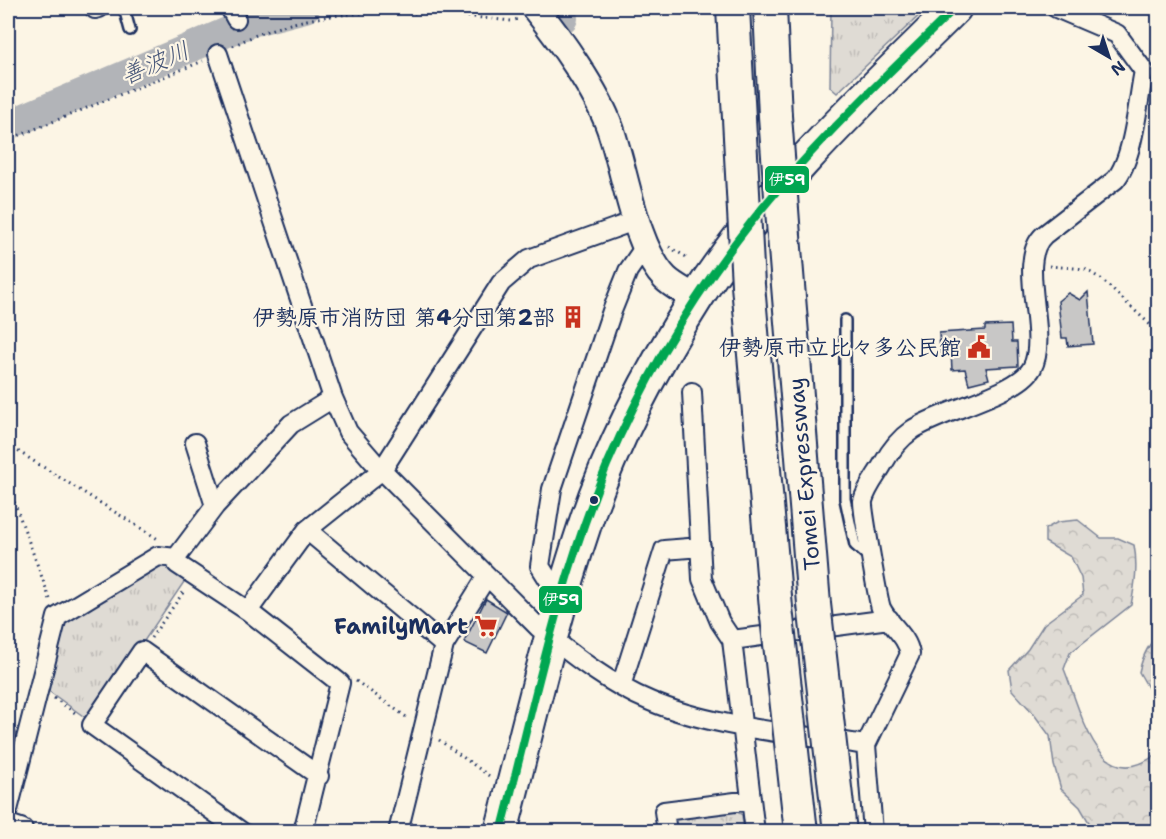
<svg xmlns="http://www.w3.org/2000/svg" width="1166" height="839" viewBox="0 0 1166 839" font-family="'Shantell Sans','Klee One',sans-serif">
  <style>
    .grass { fill: url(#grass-tufts); stroke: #7d8599; stroke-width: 1.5 }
    .forest { fill: url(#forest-crowns); stroke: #7d8599; stroke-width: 1.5 }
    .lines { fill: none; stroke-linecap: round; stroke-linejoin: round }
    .river { stroke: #b2b4b8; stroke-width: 30 }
    .building { fill: #c8c7c6; stroke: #1b2f5e; stroke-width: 1.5 }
    .lane-casing { stroke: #1b2f5e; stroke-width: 14 }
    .street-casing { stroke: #1b2f5e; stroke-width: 22 }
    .secondary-casing { stroke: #1b2f5e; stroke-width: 30 }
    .highway-casing { stroke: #1b2f5e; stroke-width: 36 }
    .path { stroke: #1b2f5e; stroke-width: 3; stroke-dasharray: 1.5 4.5; stroke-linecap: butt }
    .lane { stroke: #fcf5e5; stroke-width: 9 }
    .street { stroke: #fcf5e5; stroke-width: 18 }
    .secondary { stroke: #fcf5e5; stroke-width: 26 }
    .highway { stroke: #fcf5e5; stroke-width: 32 }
    .highway-bridge-casing { stroke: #1b2f5e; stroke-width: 36; stroke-linecap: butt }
    .highway-bridge { stroke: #fcf5e5; stroke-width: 32 }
    .bus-1-casing { stroke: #fcf5e5; stroke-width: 12 }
    .bus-1 { stroke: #00a651; stroke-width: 8 }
    .bus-dot { fill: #1b2f5e; stroke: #fcf5e5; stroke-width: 2 }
    .labels { text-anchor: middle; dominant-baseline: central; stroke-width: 4.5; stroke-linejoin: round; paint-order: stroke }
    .poi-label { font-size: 22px; font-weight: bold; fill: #1b2f5e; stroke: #fcf5e5; text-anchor: end }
    .street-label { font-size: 22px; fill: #1b2f5e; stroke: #fcf5e5 }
    .water-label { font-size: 24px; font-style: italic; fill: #485779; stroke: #fcf5e5 }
    .line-badge { stroke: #fcf5e5; stroke-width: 2 }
    .badge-label { font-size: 16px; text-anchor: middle; font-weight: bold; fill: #fff }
  </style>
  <defs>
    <pattern id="grass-tufts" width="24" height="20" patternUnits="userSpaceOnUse" patternTransform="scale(1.5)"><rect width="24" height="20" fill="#dfdbd4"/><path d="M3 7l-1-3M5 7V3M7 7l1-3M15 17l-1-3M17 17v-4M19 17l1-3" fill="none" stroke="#bfbcb8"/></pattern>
    <pattern id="forest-crowns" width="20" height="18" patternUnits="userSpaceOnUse" patternTransform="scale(1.5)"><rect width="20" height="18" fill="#dfdbd4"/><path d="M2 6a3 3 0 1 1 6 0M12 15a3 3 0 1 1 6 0" fill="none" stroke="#bfbcb8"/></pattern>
  </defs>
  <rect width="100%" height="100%" fill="#fcf5e5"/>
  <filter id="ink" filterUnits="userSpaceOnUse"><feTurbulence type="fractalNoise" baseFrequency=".0167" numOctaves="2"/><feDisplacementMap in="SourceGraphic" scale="12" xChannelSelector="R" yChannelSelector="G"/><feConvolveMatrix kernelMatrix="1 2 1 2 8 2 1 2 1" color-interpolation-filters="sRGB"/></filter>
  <g filter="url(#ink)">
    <path class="grass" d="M 831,8 L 927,8 L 837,93 L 830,87 Z
      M 164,560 L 180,571 L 184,582 L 90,721 L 43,687 L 61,619 Z
      M 736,811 L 742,815 L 744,831 L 672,831 L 671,823 L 678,816 Z"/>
    <path class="forest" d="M 1078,520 L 1101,538 L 1118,538 L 1134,545 C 1138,566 1135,584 1131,605 L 1070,653 L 1064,669 C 1081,710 1098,800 1158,753 L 1158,831 L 1094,831 L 1080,807 L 1061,789 L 1054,765 L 1050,736 L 1033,713 L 1012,690 L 1009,670 L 1028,649 L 1044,624 L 1083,595 L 1081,578 L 1071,557 L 1045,542 L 1045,529 L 1058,522 Z
      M 1158,637 L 1158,705 L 1139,672 C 1142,659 1147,644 1158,637 Z"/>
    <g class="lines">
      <path class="river" d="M 554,8 L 563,18
        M 8,125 L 251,22 L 305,8"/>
    </g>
    <path class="building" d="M 1088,292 L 1093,344 L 1068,346 L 1067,338 L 1062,338 L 1058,301 L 1068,293 L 1080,300 Z
      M 1011,325 L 1012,342 L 1017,342 L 1018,366 L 986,368 L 989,379 L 969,384 L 965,369 L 952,370 L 951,352 L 940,353 L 939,333 L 985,330 L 985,326 Z
      M 486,599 L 507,612 L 487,653 L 464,642 Z"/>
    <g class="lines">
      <g class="lane-casing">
        <path id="lane" d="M 124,8 L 130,30
          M 845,320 L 845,499 L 855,545 L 870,558"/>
      </g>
      <g class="street-casing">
        <path id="street" d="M 230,8 L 236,19
          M 95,9 L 99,8
          M 218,54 L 333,398 L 348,432 L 373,461 L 538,627 C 572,655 609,684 650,701 C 712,728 799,734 866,745
          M 692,392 L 702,579 L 720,622 L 732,640 L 755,832
          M 195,443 L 215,506
          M 307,530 L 444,645
          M 176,558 L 177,564 L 248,611 L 340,683 L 303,832
          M 176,558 L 215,506 L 291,424 L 333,398
          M 566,586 L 550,582 L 540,566 L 552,489 L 612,311 L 628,271 L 646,245
          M 248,611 L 307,530 L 382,470 L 501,283 L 529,259 L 637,220
          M 732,640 L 889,619
          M 621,686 L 664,550 L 701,547
          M 8,810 L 57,617 L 158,556 L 176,558
          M 242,832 L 92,725 L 142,651 L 319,776
          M 398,832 L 444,645 L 487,576
          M 667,832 L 664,811 L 751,800
          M 873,832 L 866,745 L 910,654 C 907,635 889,625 881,608 C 878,600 862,508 863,501 C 866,488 877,475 883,464 C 890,451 899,439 912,430 C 939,411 1018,394 1032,368 C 1050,334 1015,261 1044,235 L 1115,180 C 1134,159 1138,99 1144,71 L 1117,34 L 1056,8"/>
      </g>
      <g class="secondary-casing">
        <path id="secondary" d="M 535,8 C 560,39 597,91 610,128 C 625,170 635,247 665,278 C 673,286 686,292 696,299
          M 8,828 L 20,832"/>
      </g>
      <g class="highway-casing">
        <path id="highway" d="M 733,8 L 740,137
          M 770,8 L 775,116
          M 784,236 L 814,604
          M 748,285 L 776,608
          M 501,832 C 528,729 551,625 585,524 C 611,446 652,368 696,299 C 766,189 863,99 955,8"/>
      </g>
      <path class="path" d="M 233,46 C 317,1 420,11 511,21 L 518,19
        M 8,140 L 203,61
        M 669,247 L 688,258
        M 1049,266 L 1085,269 L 1101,279 L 1158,332
        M 8,445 L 158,539
        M 8,485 L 51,602
        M 151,638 L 185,590
        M 356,681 L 409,719
        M 54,698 L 78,715
        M 439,740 L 492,778"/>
      <use href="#lane" class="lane"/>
      <use href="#street" class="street"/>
      <use href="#secondary" class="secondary"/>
      <use href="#highway" class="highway"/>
      <g class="highway-bridge-casing">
        <path id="highway-bridge" d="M 775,116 L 784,236
          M 740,137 L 748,285
          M 814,604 L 840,832
          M 776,608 L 801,832"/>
      </g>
      <use href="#highway-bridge" class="highway-bridge"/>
      <g class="bus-1-casing">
        <path id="bus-1" d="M 501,832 C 533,709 558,582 607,465 C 644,378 693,296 752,221 C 813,144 885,77 955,8"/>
      </g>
      <use href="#bus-1" class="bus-1"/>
    </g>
  </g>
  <defs>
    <g id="building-bare" transform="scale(1.8)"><path d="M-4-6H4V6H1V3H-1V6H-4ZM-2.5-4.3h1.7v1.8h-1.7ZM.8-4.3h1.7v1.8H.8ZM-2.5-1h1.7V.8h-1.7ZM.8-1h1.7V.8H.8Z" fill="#c8321e" stroke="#fcf5e5" stroke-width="2.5" paint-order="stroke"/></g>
    <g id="civic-bare" transform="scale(1.8)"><path d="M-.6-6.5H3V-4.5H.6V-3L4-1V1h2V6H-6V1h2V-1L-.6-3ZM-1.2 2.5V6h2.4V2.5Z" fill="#c8321e" stroke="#fcf5e5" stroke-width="2.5" paint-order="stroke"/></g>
    <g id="supermarket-bare" transform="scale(1.8)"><path d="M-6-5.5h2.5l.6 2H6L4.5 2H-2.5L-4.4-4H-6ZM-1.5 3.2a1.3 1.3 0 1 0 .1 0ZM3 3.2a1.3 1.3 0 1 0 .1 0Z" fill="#c8321e" stroke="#fcf5e5" stroke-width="2.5" paint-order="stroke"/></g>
  </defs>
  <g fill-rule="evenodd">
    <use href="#building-bare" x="573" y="317"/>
    <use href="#civic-bare" x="979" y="347"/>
    <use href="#supermarket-bare" x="486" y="626"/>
  </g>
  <circle class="bus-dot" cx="594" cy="500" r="5"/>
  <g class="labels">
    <g class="poi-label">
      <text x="555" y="317">伊勢原市消防団 第4分団第2部</text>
      <text x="961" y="347">伊勢原市立比々多公民館</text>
      <text x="468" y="626">FamilyMart</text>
    </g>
    <g class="street-label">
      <text transform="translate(804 474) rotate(-95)">Tomei Expressway</text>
    </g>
    <g class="water-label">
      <text transform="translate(155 63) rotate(-23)">善波川</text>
    </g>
  </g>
  <g class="line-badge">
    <rect x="764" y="165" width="46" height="29" rx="6" fill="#00a651"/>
    <rect x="538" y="585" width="45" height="29" rx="6" fill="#00a651"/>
  </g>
  <g class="badge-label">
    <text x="787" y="185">伊59</text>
    <text x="561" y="605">伊59</text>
  </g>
  <rect width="1166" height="839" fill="none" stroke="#fcf5e5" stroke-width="30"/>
  <rect x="15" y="15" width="1136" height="809" fill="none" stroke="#1b2f5e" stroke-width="2" filter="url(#ink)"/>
  <g transform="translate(1109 57) rotate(141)" stroke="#fcf5e5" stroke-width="4.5" paint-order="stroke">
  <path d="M0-4.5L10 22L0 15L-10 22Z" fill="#1b2f5e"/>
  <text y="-9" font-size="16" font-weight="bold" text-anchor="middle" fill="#1b2f5e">N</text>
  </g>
</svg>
